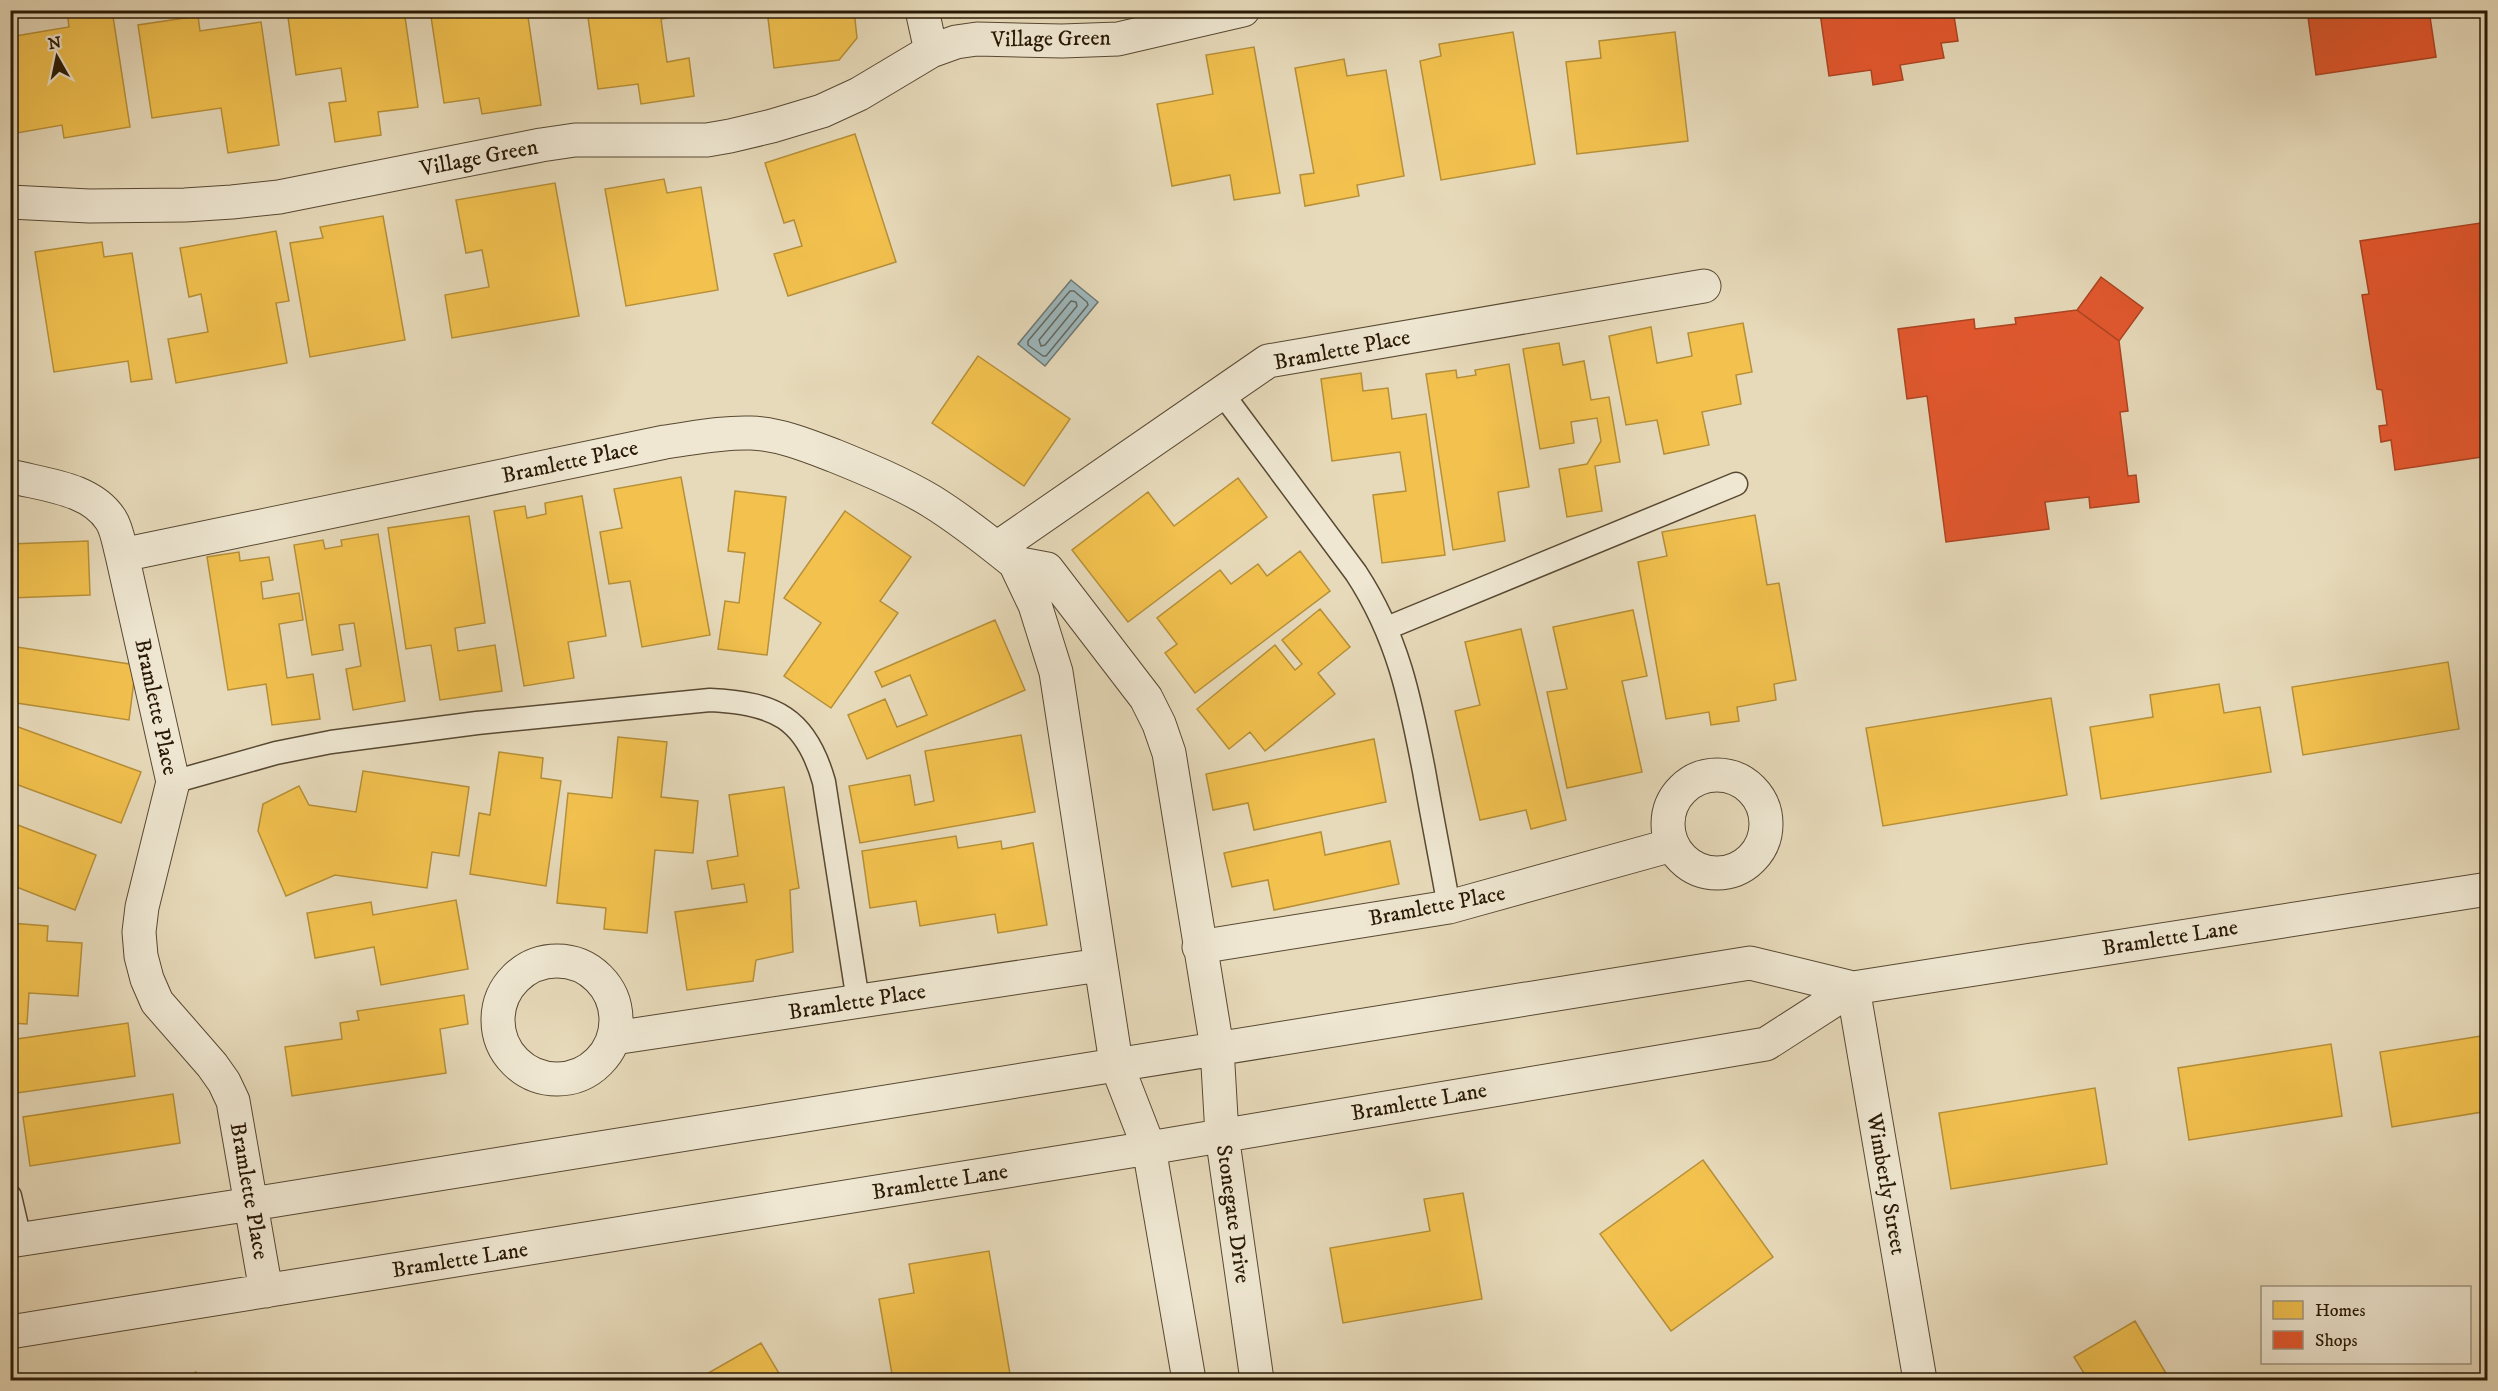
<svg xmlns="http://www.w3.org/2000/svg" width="2498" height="1391" viewBox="0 0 2498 1391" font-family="'IM FELL DW Pica',serif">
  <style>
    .water { fill: #9db7bc; stroke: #6f7872; stroke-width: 1.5 }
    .homes { fill: #f2c14e; stroke: #b68f38; stroke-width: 1.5 }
    .shops { fill: #e4572e; stroke: #ac4421; stroke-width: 1.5 }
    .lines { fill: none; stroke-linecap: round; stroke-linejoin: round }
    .shore { stroke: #636860; stroke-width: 1.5 }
    .lane-casing { stroke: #584932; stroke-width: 25 }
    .street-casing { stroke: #584932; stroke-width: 35 }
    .lane { stroke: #efe7d2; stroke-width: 22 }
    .street { stroke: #efe7d2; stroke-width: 33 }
    .labels { text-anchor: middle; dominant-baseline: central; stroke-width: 6; stroke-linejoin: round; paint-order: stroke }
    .street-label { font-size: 22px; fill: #291904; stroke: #efe7d2 }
  </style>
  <rect width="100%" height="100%" fill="#e7daba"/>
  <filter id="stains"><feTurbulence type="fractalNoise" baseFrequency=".00333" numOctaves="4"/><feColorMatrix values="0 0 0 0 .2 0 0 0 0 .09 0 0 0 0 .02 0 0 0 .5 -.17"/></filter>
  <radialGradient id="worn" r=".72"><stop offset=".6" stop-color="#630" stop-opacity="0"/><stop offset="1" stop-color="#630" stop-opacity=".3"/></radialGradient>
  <path class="water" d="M 1071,280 L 1098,302 L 1045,366 L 1018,344 Z"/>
  <path class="homes" d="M 112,10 L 130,127 L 64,138 L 62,125 L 17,133 L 10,91 L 10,37 L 69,27 L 67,11 Z
    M 287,10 L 404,10 L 418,107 L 378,112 L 381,135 L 335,142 L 329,103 L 346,101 L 341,68 L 296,75 Z
    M 430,10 L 527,10 L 541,105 L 482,114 L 479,98 L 444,103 Z
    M 587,10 L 698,10 L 699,13 L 661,19 L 667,62 L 689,58 L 694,96 L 641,104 L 638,84 L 598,89 Z
    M 767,10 L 854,10 L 857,38 L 839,60 L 774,68 Z
    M 198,16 L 200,31 L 261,22 L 279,145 L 228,153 L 221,108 L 152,118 L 138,25 Z
    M 1513,32 L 1535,164 L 1441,180 L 1420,61 L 1441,56 L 1439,44 Z
    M 1675,32 L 1688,141 L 1577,154 L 1566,62 L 1601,58 L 1599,41 Z
    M 1254,47 L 1280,193 L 1234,200 L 1230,175 L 1172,186 L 1157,104 L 1213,94 L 1206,55 Z
    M 1344,59 L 1347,76 L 1386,70 L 1404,176 L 1357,185 L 1359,196 L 1305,206 L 1300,175 L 1314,173 L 1295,68 Z
    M 855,134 L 896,262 L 788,296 L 774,254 L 802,246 L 794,220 L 784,223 L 765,163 Z
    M 664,179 L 667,193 L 701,187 L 718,290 L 626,306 L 605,189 Z
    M 555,183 L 579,316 L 452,338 L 445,295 L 489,287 L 482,250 L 466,253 L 456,200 Z
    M 383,216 L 405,340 L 310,357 L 290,243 L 323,238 L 320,227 Z
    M 276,231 L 289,301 L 276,303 L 287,363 L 176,383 L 168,339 L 208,332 L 201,294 L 189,297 L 180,248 Z
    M 102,242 L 104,257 L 132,253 L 152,379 L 131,382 L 128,361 L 54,372 L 35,252 Z
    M 1743,323 L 1752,372 L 1736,375 L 1741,404 L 1702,412 L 1709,445 L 1664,454 L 1657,420 L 1626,425 L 1609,336 L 1651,327 L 1657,363 L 1692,356 L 1688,333 Z
    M 1559,343 L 1563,365 L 1584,361 L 1591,400 L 1609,397 L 1620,462 L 1595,466 L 1602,511 L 1567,517 L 1559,469 L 1587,464 L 1601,441 L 1597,418 L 1571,422 L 1574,443 L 1540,449 L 1523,349 Z
    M 978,356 L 1070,419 L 1024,486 L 932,423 Z
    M 1509,364 L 1529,487 L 1498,492 L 1505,541 L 1453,550 L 1426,374 L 1456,370 L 1457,378 L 1476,375 L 1475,370 Z
    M 1361,373 L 1363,391 L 1388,388 L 1392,419 L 1426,414 L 1445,555 L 1382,563 L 1373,495 L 1406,491 L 1400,452 L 1332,461 L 1321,379 Z
    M 681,477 L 710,635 L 642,647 L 630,581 L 609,584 L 600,532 L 622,528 L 614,489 Z
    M 1238,478 L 1267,517 L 1128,622 L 1072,550 L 1148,492 L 1174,526 Z
    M 735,491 L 786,497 L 767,655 L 718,649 L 725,601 L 739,603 L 745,553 L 728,551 Z
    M 582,496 L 606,636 L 568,642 L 574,678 L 524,686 L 494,511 L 525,506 L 527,518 L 546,514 L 545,503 Z
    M 845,511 L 911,557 L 880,601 L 898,613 L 831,708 L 784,676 L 821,623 L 784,598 Z
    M 1755,515 L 1767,585 L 1779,583 L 1796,680 L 1774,684 L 1776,700 L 1737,707 L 1739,721 L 1711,725 L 1709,712 L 1666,719 L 1638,562 L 1667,556 L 1662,532 Z
    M 469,516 L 485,623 L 455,628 L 458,651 L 495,645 L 502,691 L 440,700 L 431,645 L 406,649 L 388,528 Z
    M 378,534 L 405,701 L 353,710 L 346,669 L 361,666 L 354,623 L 339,625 L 343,650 L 312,655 L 294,545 L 323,540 L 325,549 L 342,546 L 341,540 Z
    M 88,541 L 90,595 L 10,598 L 10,544 Z
    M 1300,551 L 1330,591 L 1195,693 L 1165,653 L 1177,644 L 1157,618 L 1220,570 L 1231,584 L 1258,564 L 1267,576 Z
    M 239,552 L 240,561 L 269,557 L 273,580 L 261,582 L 263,599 L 299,593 L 303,620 L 279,624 L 287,678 L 313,674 L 320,719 L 272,725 L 266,684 L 228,690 L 207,557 Z
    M 1320,609 L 1350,647 L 1318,673 L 1335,694 L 1265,751 L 1250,732 L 1229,749 L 1197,709 L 1275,645 L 1295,670 L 1302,664 L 1282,640 Z
    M 1633,610 L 1647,676 L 1622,681 L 1642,772 L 1567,788 L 1547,692 L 1567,689 L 1553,627 Z
    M 995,620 L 1025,690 L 867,759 L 848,715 L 885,699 L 897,727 L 927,715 L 910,675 L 882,687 L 875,672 Z
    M 1521,629 L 1566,820 L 1531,829 L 1526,810 L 1480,820 L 1455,711 L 1480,705 L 1465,642 Z
    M 10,646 L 136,665 L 129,720 L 10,702 Z
    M 2448,662 L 2459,729 L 2303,755 L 2292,687 Z
    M 2219,684 L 2224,713 L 2260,707 L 2271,772 L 2101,799 L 2090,727 L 2153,717 L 2150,695 Z
    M 2051,698 L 2067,795 L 1883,826 L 1866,728 Z
    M 10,724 L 141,772 L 121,823 L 10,782 Z
    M 1021,735 L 1035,812 L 860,843 L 849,786 L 910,775 L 915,805 L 934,801 L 925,751 Z
    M 618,737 L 667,742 L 661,797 L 698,801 L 693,853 L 655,850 L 647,933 L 604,929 L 606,908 L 557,903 L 568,793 L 612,798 Z
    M 1374,739 L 1386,802 L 1254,830 L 1248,803 L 1213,810 L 1206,774 Z
    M 499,752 L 543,758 L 541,778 L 561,781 L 546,886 L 470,874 L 479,813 L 490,815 Z
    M 363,771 L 469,787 L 459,856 L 432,852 L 427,888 L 335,875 L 286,896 L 258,831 L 263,804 L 299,786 L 309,805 L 356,812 Z
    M 784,787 L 799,888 L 790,890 L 793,952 L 756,960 L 753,981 L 687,990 L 675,912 L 747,902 L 744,884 L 712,889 L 707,861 L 738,856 L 729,795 Z
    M 10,822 L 96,855 L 75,910 L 14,886 L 10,896 Z
    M 1321,832 L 1325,855 L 1390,841 L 1399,884 L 1274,910 L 1268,880 L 1232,887 L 1224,853 Z
    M 956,836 L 958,848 L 1001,841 L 1002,849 L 1033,843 L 1047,925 L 998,933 L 995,914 L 920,926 L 916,901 L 870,908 L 862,851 Z
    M 456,900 L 468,969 L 381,985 L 374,947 L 315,958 L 307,913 L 371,902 L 373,915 Z
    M 10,923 L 48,926 L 47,941 L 82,943 L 78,996 L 29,993 L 27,1024 L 10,1023 Z
    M 464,995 L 468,1024 L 440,1029 L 446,1073 L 292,1096 L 285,1047 L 342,1039 L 340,1023 L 359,1020 L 357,1011 Z
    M 128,1023 L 135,1076 L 10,1094 L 10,1040 Z
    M 2488,1035 L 2488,1111 L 2392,1127 L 2380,1052 Z
    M 2331,1044 L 2342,1116 L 2189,1140 L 2178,1068 Z
    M 2095,1088 L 2107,1164 L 1951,1189 L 1939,1113 Z
    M 173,1094 L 180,1143 L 30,1166 L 23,1117 Z
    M 1703,1160 L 1773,1257 L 1671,1331 L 1600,1234 Z
    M 1463,1193 L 1482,1299 L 1343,1323 L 1330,1248 L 1430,1231 L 1424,1199 Z
    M 989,1251 L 1011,1380 L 893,1380 L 879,1299 L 914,1293 L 909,1264 Z
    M 2135,1321 L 2170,1380 L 2088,1380 L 2074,1357 Z
    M 761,1343 L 783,1380 L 696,1380 Z
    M 196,1372 L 200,1380 L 181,1380 Z"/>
  <path class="shops" d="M 1808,10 L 1953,10 L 1958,41 L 1941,43 L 1944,58 L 1900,65 L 1903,80 L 1873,85 L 1871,70 L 1829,76 L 1820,13 L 1809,15 Z
    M 2307,10 L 2429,10 L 2436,57 L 2316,75 Z
    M 2487,222 L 2488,456 L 2395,470 L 2391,440 L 2381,442 L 2379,426 L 2387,425 L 2382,390 L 2377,389 L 2362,295 L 2369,294 L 2360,241 Z
    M 2101,277 L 2143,308 L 2119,341 L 2077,310 Z
    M 2077,310 L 2119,341 L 2128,411 L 2120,412 L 2128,476 L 2136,475 L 2139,502 L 2090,508 L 2089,497 L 2045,502 L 2049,529 L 1946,542 L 1927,396 L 1907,399 L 1898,329 L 1974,319 L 1975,329 L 2016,324 L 2015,318 Z"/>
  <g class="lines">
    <path class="shore" d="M 1070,291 L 1074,291 L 1087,302 L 1088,305 L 1046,356 L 1043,356 L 1028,345 L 1028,341 Z
      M 1071,301 L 1076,302 L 1077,306 L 1045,345 L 1041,346 L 1039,340 Z"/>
    <g class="lane-casing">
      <path id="lane" d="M 1222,393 L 1356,573 C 1398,637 1410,698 1424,771 C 1432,817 1441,862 1449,907
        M 1387,628 L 1736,484
        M 173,782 L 276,753 L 331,742 L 477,723 L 710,700 C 775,703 806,718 824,782 L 858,1001
        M 10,1196 L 20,1239"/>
    </g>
    <g class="street-casing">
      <path id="street" d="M 922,10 L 931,51
        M 10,202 L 89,206 L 185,205 L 232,202 L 279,197 L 541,145 L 575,140 L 707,140 L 730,136 L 772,126 L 822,111 L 859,94 L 931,51 L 956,42 L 977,39 L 1062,41 L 1118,39 L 1243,10
        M 10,476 C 44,485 91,488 111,520 C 117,529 119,544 122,555 L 173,782 L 142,907 L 139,932 L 141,956 L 147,979 L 157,1002 L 212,1065 L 224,1082 L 233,1101 L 266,1291
        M 997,548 L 1268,361 L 1704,286
        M 122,555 L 665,442 C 694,438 722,432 751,433 C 780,434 809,446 835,456 C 867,469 901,483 931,501 C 960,519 988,541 1015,563
        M1668 824a49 49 0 1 1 98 0a49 49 0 1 1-98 0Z
        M 1199,947 L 1449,907 L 1672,845
        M498 1020a59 59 0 1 1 118 0a59 59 0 1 1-118 0Z
        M 1853,988 L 1920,1380
        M 614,1038 L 1100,965
        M 10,1241 L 252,1204 L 1750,963 L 1853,988 L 2488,889
        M 10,1332 L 1149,1148 L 1766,1044 L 1853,988
        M 1189,1380 L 1149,1148 L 1116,1063 L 1056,672 L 1035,605 L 1015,563 L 1047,569 L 1146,698 L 1159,724 L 1169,753 L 1217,1048 L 1222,1135 L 1257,1380"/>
    </g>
    <use href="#lane" class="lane"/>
    <use href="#street" class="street"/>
  </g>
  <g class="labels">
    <g class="street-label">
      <text transform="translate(1051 39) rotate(-1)">Village Green</text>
      <text transform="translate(479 158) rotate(-11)">Village Green</text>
      <text transform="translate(1342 350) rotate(-11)">Bramlette Place</text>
      <text transform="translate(570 462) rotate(-12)">Bramlette Place</text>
      <text transform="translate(156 707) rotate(78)">Bramlette Place</text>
      <text transform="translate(1437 906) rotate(-11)">Bramlette Place</text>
      <text transform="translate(2170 938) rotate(-9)">Bramlette Lane</text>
      <text transform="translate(857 1002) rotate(-9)">Bramlette Place</text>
      <text transform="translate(1419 1102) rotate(-10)">Bramlette Lane</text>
      <text transform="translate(940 1182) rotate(-9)">Bramlette Lane</text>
      <text transform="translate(1886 1184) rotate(80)">Wimberly Street</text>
      <text transform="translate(249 1191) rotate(80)">Bramlette Place</text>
      <text transform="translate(1233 1214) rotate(82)">Stonegate Drive</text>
      <text transform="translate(460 1260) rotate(-9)">Bramlette Lane</text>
    </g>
  </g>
  <rect width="2498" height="1391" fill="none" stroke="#e7daba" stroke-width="36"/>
  <rect x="12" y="12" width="2474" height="1367" fill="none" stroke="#291904" stroke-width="3"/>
  <rect x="18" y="18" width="2462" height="1355" fill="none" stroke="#291904" stroke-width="1.5"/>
  <rect x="2261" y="1286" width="210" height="78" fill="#efe7d2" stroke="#a09580" stroke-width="1.5"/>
  <rect x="2273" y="1301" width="30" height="18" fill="#f2c14e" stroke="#a09580" stroke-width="1.5"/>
  <text x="2315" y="1316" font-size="18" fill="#291904">Homes</text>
  <rect x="2273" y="1331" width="30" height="18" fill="#e4572e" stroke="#a09580" stroke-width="1.5"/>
  <text x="2315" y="1346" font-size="18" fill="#291904">Shops</text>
  <g transform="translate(57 57) rotate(351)" stroke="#efe7d2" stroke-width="4.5" paint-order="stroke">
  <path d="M0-4.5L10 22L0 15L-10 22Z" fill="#291904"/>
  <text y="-9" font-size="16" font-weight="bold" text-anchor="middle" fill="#291904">N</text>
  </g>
  <rect width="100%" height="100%" filter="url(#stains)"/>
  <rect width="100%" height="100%" fill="url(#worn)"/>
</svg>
